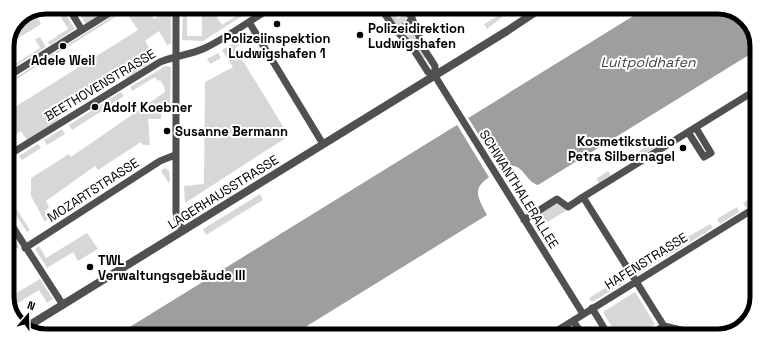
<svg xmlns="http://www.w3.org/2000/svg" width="764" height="343" viewBox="0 0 764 343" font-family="'Space Grotesk',sans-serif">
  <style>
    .green { fill: #d7d7d7 }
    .water { fill: #9e9e9e }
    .pier { fill: #fff }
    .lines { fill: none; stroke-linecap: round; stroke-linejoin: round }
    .minor { stroke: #505050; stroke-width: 7 }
    .tertiary { stroke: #505050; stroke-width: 8 }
    .poi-dot { fill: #000; stroke: #fff; stroke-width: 1.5 }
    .labels { text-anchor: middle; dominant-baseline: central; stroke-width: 4; stroke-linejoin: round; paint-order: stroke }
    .poi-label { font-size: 13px; font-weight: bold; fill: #000; stroke: #fff; text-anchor: start }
    .street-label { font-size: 13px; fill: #000; stroke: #fff }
    .water-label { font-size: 14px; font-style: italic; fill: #3f3f3f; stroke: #fff }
    .rim { fill: none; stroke: #000; stroke-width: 5 }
  </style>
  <rect width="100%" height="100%" fill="#fff"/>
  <path class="green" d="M 55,7 L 61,7 L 75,29 L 50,45 L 48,42 L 68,29 Z
    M 75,7 L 114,7 L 86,24 Z
    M 127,7 L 146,7 L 154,19 L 168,11 L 166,8 L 171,8 L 171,43 L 167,45 L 159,31 L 145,41 L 156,59 L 127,78 L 121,69 L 97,84 L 101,91 L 94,96 L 89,89 L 53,111 L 59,120 L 27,140 L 21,131 L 7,140 L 7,112 L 138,30 L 125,11 L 7,85 L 7,83 Z
    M 202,8 L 214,8 L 212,9 L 222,25 L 249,8 L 253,8 L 253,9 L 203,41 L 182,40 L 183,9 L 187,9 L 187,36 L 202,36 Z
    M 405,10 L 407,16 C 405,23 401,25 394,24 L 387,14 L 393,11 L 398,19 L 405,14 L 403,11 Z
    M 508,10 L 502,17 L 487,29 L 484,24 Z
    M 34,12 L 41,24 L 7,45 L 18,18 Z
    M 412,27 L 426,58 L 424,59 L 417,48 L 404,32 L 409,30 Z
    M 252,32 L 254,36 L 235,48 L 289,136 L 259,155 L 185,203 L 184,186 L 204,184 L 205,82 L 233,67 L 222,50 Z
    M 40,37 L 46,47 L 7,71 L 7,69 L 40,48 L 35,39 Z
    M 218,53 L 221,58 L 210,64 L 207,59 Z
    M 166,66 L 171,67 L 170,104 L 161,105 L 161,119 L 148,119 L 150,145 L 143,145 L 141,142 L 98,170 L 95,166 L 46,201 L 49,207 L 45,211 L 49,218 L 45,222 L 31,196 L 31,178 L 69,154 L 71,157 L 165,92 L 164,86 L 160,80 L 158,81 L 155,77 L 132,91 L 130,87 Z
    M 121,92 L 124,96 L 110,105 L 107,101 Z
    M 102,104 L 105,109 L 72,130 L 69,125 Z
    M 62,129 L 65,134 L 47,145 L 44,140 Z
    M 38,144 L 41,148 L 22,160 L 19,156 Z
    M 651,144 L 654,149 L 641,157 L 638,152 Z
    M 165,168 L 169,171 L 170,180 L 169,183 L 161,171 Z
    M 608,171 L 611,175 L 599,183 L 596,179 Z
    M 7,194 L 30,230 L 27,232 L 7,201 Z
    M 260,194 L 263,200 L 206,235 L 203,229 Z
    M 755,196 L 755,202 L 746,208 L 743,203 Z
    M 556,201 L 567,210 L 541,226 L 534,215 Z
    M 737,207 L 739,212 L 720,224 L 717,219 Z
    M 710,224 L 713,228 L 689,243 L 686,238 Z
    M 7,227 L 19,247 L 15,249 L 7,236 Z
    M 87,233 L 98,249 L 78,261 L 73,252 L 47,268 L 35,249 L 39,246 L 46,258 Z
    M 681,241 L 684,246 L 666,257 L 663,253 Z
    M 658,256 L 660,260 L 636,275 L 634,271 Z
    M 623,277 L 626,282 L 592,302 L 589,298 Z
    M 40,279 L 53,299 L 47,303 L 39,290 L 10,308 L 7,300 L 7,286 L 13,295 Z
    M 635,292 L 655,324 L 637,336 L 617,336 L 603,312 Z"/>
  <path class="water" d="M 643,10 L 733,10 L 750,24 L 757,43 L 757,50 L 538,185 C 526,181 524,168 514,166 C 507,165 502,169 497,172 C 473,187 474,191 487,215 L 294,334 L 120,333 Z"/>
  <path class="pier" d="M 467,116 L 502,172 L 490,179 L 456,123 Z"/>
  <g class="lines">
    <path class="minor" d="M 68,7 L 82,30
      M 176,8 L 176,212 L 177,219 L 183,231
      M 381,8 L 394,28 L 412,47 L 428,72 L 435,76 L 583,314
      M 406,9 L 412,18 L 424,49 L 435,66 L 435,76
      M 249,22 L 323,144
      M 394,28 C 403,29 407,26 412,18
      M 7,77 L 119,7
      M 688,132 L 704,157 L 711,153 L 696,128
      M 7,156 L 160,62 C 174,56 190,55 205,48 C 228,37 249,21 271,8
      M 7,218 L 63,305
      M 524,220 L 557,199 L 568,207 L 583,197
      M 25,248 L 160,161 L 175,155
      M 592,308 L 609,336
      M 573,321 L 583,335
      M 664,326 L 707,336
      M 550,335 L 755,208
      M 649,336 L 664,326 L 583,197 L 756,90"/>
    <path class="tertiary" d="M 25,328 L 507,31 L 540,9"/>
  </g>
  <g class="poi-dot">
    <circle cx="277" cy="24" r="4"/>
    <circle cx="360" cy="35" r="4"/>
    <circle cx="63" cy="46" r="4"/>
    <circle cx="95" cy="107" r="4"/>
    <circle cx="167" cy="131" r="4"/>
    <circle cx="683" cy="148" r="4"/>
    <circle cx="90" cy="267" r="4"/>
  </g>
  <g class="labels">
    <g class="poi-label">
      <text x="368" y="28">Polizeidirektion<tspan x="368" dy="15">Ludwigshafen</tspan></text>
      <text x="277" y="38" text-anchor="middle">Polizeiinspektion<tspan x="277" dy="15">Ludwigshafen 1</tspan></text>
      <text x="63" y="60" text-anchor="middle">Adele Weil</text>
      <text x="103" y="107">Adolf Koebner</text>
      <text x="175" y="131">Susanne Bermann</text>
      <text x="675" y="141" text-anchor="end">Kosmetikstudio<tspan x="675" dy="15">Petra Silbernagel</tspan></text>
      <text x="98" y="260">TWL<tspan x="98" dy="15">Verwaltungsgebäude III</tspan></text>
    </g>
    <g class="street-label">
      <text transform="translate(100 85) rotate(-31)">BEETHOVENSTRASSE</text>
      <text transform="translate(519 189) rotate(58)">SCHWANTHALERALLEE</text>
      <text transform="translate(93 190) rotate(-33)">MOZARTSTRASSE</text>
      <text transform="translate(223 192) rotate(-32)">LAGERHAUSSTRASSE</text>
      <text transform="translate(646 261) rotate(-32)">HAFENSTRASSE</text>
    </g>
    <g class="water-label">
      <text x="648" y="62">Luitpoldhafen</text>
    </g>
  </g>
  <path d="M0 0H764V343H0ZM46 14H718A32 32 0 0 1 750 46V297A32 32 0 0 1 718 329H46A32 32 0 0 1 14 297V46A32 32 0 0 1 46 14Z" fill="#fff" fill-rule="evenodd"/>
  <path class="rim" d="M46 14H718A32 32 0 0 1 750 46V297A32 32 0 0 1 718 329H46A32 32 0 0 1 14 297V46A32 32 0 0 1 46 14Z"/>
  <g transform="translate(28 315) rotate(20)" stroke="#ffffff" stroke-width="3" paint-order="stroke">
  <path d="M0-3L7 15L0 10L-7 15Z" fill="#000000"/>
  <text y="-6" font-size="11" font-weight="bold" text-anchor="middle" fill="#000000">N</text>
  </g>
</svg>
